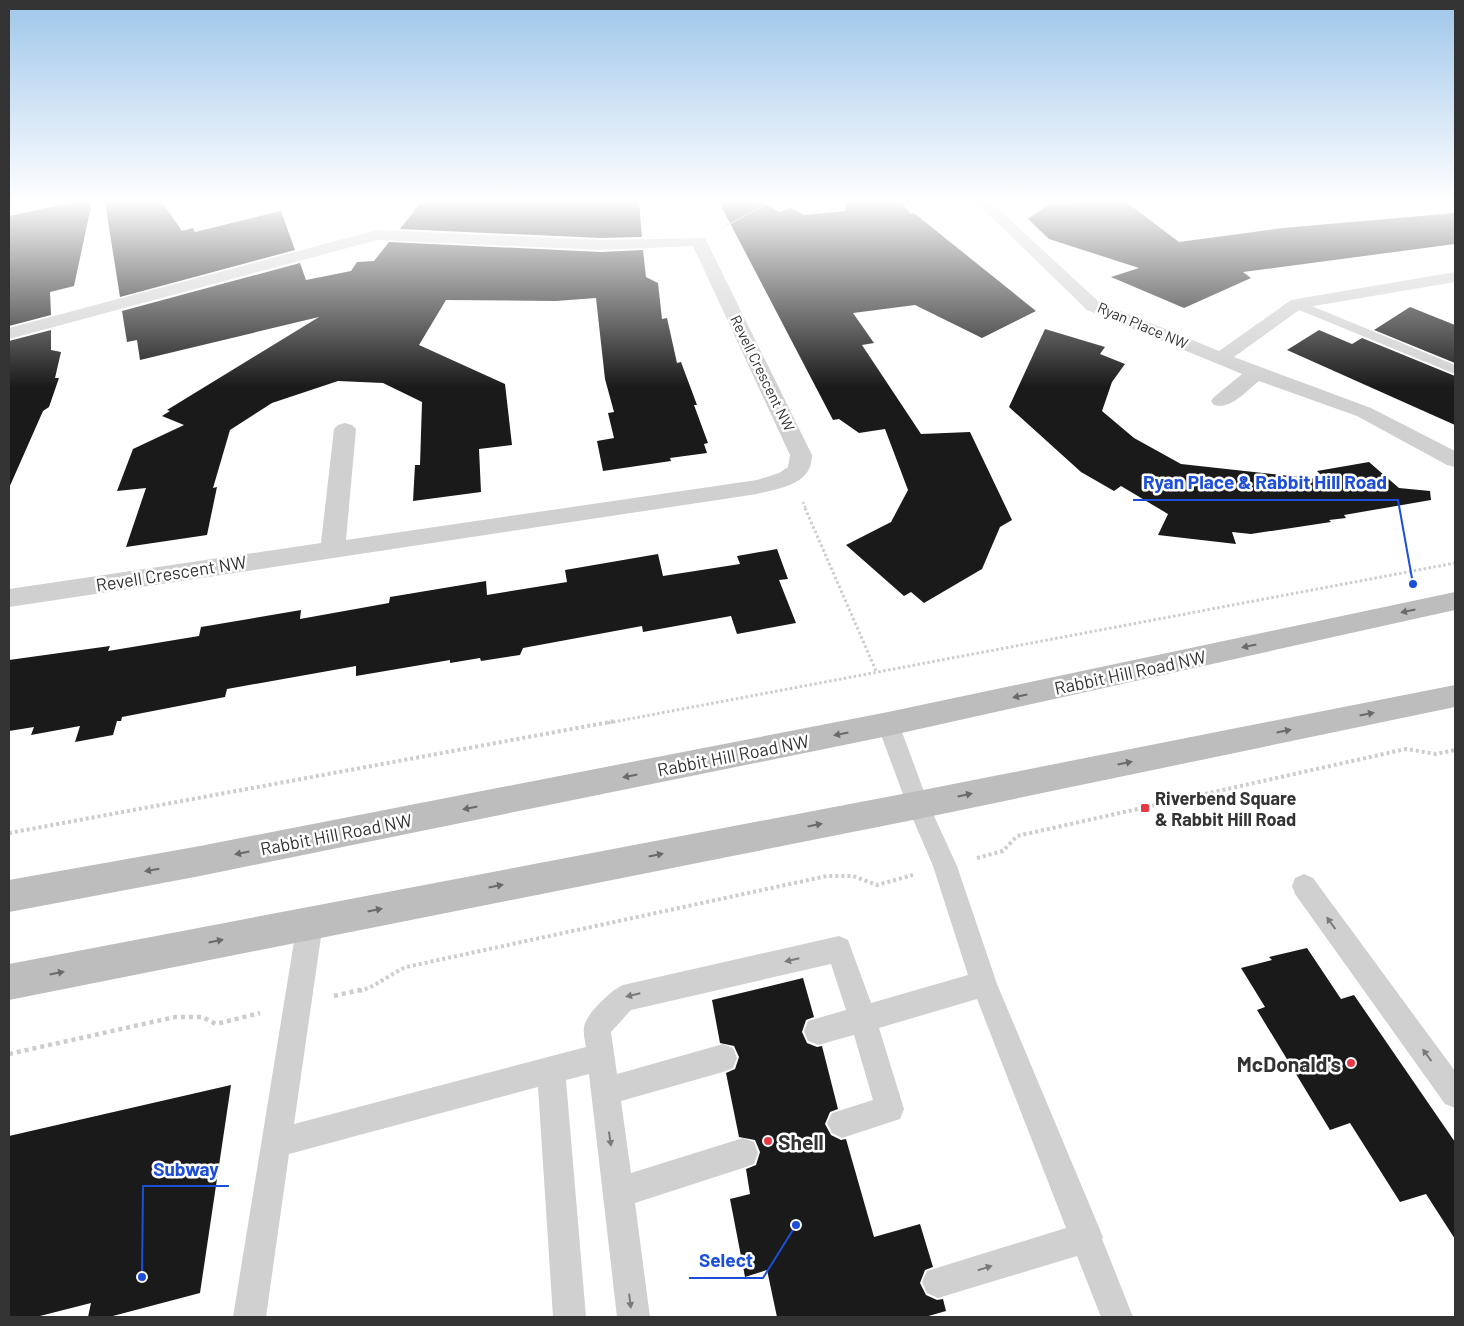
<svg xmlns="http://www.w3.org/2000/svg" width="1464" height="1326" viewBox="0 0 1464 1326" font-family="Barlow,sans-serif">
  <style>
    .building { fill: #1a1a1a }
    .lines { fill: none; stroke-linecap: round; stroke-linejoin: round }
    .path-far4 { stroke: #cdcdcd; stroke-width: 2; stroke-dasharray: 1 1; stroke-linecap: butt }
    .path-far3 { stroke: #cdcdcd; stroke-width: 2.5; stroke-dasharray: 2 2; stroke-linecap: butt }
    .path-far2 { stroke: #cdcdcd; stroke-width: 3; stroke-dasharray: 2.5 2.5; stroke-linecap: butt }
    .path-far1 { stroke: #cdcdcd; stroke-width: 4; stroke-dasharray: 3 3; stroke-linecap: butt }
    .path { stroke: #cdcdcd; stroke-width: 4.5; stroke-dasharray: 4 4; stroke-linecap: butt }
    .service { fill: #d0d0d0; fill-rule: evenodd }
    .minor { fill: #d0d0d0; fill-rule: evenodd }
    .secondary { fill: #bdbdbd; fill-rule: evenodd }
    .oneway { fill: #6a6a6a }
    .oneway2 { fill: #7a7a7a }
    .poi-dot { fill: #e63946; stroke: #fff; stroke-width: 2 }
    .labels { text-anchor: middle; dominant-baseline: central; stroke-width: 5; stroke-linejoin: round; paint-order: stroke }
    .far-street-label { font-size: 15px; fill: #333; stroke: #fff }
    .street-label { font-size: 18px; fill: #333; stroke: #fff }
    .poi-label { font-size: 18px; font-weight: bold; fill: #333; stroke: #fff; text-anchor: start }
    .near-poi-label { font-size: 21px; font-weight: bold; fill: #333; stroke: #fff; text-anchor: end }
    .leader { fill: none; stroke: #1d4ed8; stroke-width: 2 }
    .callout-dot { fill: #1d4ed8; stroke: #fff; stroke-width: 2 }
    .callout-label { font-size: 19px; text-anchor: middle; font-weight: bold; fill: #1d4ed8; stroke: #fff; stroke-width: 5; stroke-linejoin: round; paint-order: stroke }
  </style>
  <rect width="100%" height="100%" fill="#fff"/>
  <path class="building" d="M 75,202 L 92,202 L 74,286 L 50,292 L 51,315 L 9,326 L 9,216 Z
    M 105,202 L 162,202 L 182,231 L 193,228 L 195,232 L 281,211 L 295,250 L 120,297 Z
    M 421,202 L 639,202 L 642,237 L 601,238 L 400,229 Z
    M 719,202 L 762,202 L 779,212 L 791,208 L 804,215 L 845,211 L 845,202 L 901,202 L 911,214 L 914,213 L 1036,311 L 982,338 L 915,305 L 853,313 L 874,343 L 862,345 L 921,434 L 970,432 L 1012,520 L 1000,527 L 982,569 L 924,603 L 911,592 L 904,596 L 846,545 L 891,522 L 908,490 L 885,429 L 859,433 L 839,419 L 833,420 Z
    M 1081,202 L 1126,202 L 1179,242 L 1283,228 L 1455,213 L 1455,244 L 1243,272 L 1251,278 L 1184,308 L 1111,277 L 1139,268 L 1049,239 L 1028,219 L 1049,205 Z
    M 389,242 L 601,252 L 643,250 L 646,277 L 658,283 L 662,319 L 667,318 L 677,363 L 681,362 L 697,405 L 694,405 L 708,443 L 704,444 L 707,453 L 670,458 L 671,461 L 603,471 L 597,441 L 614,438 L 608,413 L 614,412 L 605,379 L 596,298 L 556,301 L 446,300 L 419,345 L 505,384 L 512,445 L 479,449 L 481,492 L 413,501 L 415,465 L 420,465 L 422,402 L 383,383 L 338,381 L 272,403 L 230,430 L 213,488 L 217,487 L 207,535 L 126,547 L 146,488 L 117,491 L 133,449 L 184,425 L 162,416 L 170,411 L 167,410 L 319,317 L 140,360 L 137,340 L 127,342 L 122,311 L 300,263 L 306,280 L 351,271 L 357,262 L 374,261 Z
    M 1410,307 L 1455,325 L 1455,363 L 1374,330 Z
    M 1045,329 L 1105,347 L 1100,354 L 1125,364 L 1112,382 L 1102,411 L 1134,438 L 1181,464 L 1326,480 L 1317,471 L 1369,462 L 1399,488 L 1430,491 L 1431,500 L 1344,515 L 1346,518 L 1329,520 L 1331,522 L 1251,534 L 1232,532 L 1236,544 L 1158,535 L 1168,514 L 1121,486 L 1114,491 L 1081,472 L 1009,407 Z
    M 51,330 L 51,350 L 61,352 L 55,378 L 59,378 L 49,407 L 43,411 L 9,488 L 9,341 Z
    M 1319,330 L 1352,344 L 1362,338 L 1455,376 L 1455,425 L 1287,350 Z
    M 777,549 L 788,579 L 779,580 L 796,623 L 737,634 L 731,616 L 643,632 L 642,626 L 523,648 L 520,655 L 481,661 L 480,658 L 450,663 L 450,660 L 356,676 L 356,666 L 227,689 L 225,697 L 122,717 L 121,721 L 117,721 L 113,735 L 75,742 L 80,726 L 31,735 L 34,727 L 9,731 L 9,660 L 110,646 L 108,651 L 199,636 L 201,627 L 301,610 L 300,619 L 389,603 L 390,597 L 486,581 L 487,595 L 567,582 L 565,570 L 658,554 L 663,576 L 740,564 L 737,556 Z
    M 1307,948 L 1341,999 L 1354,995 L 1455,1142 L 1455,1239 L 1426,1194 L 1400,1202 L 1350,1123 L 1330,1130 L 1257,1010 L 1265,1007 L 1241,968 L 1272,960 L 1269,957 Z
    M 803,978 L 814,1017 L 806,1020 L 802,1032 L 807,1043 L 817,1047 L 822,1046 L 838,1109 L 830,1112 L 825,1124 L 831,1135 L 841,1140 L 846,1139 L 874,1237 L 920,1224 L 933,1267 L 925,1270 L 920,1283 L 926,1295 L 937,1300 L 943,1299 L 946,1311 L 925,1317 L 777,1317 L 767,1270 L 745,1277 L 730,1199 L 750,1194 L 746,1169 L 756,1165 L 760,1152 L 755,1140 L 739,1137 L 726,1073 L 735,1069 L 739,1057 L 734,1046 L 720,1043 L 712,1000 Z
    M 231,1085 L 200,1293 L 109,1317 L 88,1317 L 91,1303 L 36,1317 L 9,1317 L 9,1136 Z"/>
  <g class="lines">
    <path class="path-far4" d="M 722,228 L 770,202"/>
    <path class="path-far3" d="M 803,502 L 806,509"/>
    <path class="path-far2" d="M 805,508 L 877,673
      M 608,723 L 1455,563"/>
    <path class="path-far1" d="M 9,833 L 615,721
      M 977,858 L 1003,851 L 1017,836 L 1406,749 L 1436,754 L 1455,750
      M 359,991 C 376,987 390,974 406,967 L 827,876 L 853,876 L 877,885 L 913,875"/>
    <path class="path" d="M 334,996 L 364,989
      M 9,1054 L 175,1017 L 202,1017 L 216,1024 L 260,1013"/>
    <path class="service" d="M 1297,300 L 1455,365 L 1455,374 L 1292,307 L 1291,304 Z
      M 888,715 L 896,718 L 899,724 L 929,805 L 957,866 L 997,984 L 1103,1237 L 1102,1239 L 1133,1317 L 1101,1317 L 1077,1256 L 938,1298 L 927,1293 L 922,1282 L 927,1271 L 1066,1228 L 977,999 L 879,1028 L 904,1109 L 900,1119 L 842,1138 L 832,1133 L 827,1123 L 832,1113 L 873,1100 L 854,1035 L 818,1045 L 808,1041 L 804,1031 L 808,1021 L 846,1010 L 831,964 L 631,1010 L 611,1032 L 617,1074 L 723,1044 L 733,1048 L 737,1058 L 733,1068 L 723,1072 L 621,1101 L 631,1173 L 743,1138 L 754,1142 L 758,1153 L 754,1164 L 743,1168 L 635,1203 L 650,1317 L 617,1317 L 589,1074 L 566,1080 L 586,1317 L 553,1317 L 538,1087 L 289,1154 L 266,1317 L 233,1317 L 297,923 L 301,914 L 310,911 L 319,914 L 323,923 L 294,1124 L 586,1047 C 585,1041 583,1033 584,1027 C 586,1014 611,990 623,985 L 839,936 L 848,940 L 871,1003 L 968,975 L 933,866 L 907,805 L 877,724 L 880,718 Z
      M 1304,874 L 1313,878 L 1455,1071 L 1455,1108 L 1445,1104 L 1295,894 L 1292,886 L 1295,878 Z"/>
    <path class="minor" d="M 976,202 L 991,202 L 1099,302 L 1219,351 L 1291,300 L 1455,272 L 1455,282 L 1302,308 L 1234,357 L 1371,408 L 1455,451 L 1455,467 L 1447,465 L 1357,416 L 1259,381 C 1246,391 1231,410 1214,405 L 1211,401 L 1214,397 L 1242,374 L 1087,310 Z
      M 377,230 L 601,240 L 705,238 L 812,455 C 812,485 780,488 757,494 L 9,607 L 9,589 L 321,543 L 334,429 L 338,425 L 345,423 L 352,425 L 356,429 L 346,540 L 757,480 L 779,473 L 788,467 L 790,455 L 693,246 L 601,250 L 377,240 L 9,339 L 9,328 Z"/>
    <path class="secondary" d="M 1455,592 L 1455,610 L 888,736 L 200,876 L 9,912 L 9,880 L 200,846 L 888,712 Z
      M 1455,685 L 1455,707 L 918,819 L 9,1000 L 9,964 L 918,791 Z"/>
  </g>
  <defs><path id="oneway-solid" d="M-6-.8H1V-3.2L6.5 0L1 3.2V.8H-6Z" transform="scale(1.25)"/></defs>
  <g class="oneway">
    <use href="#oneway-solid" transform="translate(1408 611) rotate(168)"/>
    <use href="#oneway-solid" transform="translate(1249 646) rotate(168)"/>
    <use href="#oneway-solid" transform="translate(1020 696) rotate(168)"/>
    <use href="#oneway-solid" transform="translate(1367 714) rotate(-11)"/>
    <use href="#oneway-solid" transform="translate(1284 731) rotate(-11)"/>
    <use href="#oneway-solid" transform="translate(841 734) rotate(169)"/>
    <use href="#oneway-solid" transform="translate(1125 763) rotate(-11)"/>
    <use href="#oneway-solid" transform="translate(630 776) rotate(169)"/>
    <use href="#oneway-solid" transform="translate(965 795) rotate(-12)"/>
    <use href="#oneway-solid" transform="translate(470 808) rotate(169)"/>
    <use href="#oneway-solid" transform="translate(815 825) rotate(-11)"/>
    <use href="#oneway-solid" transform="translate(242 853) rotate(169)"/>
    <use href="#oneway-solid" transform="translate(656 855) rotate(-11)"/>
    <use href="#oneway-solid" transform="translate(152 870) rotate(170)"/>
    <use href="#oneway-solid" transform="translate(496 886) rotate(-11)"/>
    <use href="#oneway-solid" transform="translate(375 910) rotate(-11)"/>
    <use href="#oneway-solid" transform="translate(216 941) rotate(-11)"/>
    <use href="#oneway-solid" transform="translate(57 973) rotate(-11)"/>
  </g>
  <g class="oneway2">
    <use href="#oneway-solid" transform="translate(1331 923) rotate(-126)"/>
    <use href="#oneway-solid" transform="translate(792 960) rotate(167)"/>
    <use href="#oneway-solid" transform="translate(633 995) rotate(167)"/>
    <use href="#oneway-solid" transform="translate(1427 1055) rotate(-126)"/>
    <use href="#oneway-solid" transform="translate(610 1139) rotate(82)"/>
    <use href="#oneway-solid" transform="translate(985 1268) rotate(-17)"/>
    <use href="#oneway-solid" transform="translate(630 1301) rotate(83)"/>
  </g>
  <linearGradient id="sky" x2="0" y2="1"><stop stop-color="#9ec6ea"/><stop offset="0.52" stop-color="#fff"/><stop offset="1" stop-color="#fff" stop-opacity="0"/></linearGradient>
  <rect width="1464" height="387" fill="url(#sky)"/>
  <g class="poi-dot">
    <rect x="1140" y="803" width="10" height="10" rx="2.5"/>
    <circle cx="1351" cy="1063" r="5"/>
    <circle cx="768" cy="1141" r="5"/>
  </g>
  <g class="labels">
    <g class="far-street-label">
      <text transform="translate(1143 325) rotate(23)">Ryan Place NW</text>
      <text transform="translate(763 373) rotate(64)">Revell Crescent NW</text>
    </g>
    <g class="street-label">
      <text transform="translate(171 573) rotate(-9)">Revell Crescent NW</text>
      <text transform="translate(1130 672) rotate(-12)">Rabbit Hill Road NW</text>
      <text transform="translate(733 755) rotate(-11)">Rabbit Hill Road NW</text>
      <text transform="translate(336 834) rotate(-11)">Rabbit Hill Road NW</text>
    </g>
    <g class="poi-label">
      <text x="1155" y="798">Riverbend Square<tspan x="1155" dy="21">&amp; Rabbit Hill Road</tspan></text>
    </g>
    <g class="near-poi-label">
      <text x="1341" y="1063">McDonald's</text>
      <text x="778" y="1141" text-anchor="start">Shell</text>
    </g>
  </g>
  <path class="leader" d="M1413 584L1398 500H1133M142 1277L143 1186H229M796 1225L763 1278H689"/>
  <g class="callout-dot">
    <circle cx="1413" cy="584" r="5"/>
    <circle cx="142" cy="1277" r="5"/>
    <circle cx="796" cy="1225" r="5"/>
  </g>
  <g class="callout-label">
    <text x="1265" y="489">Ryan Place &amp; Rabbit Hill Road</text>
    <text x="186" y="1176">Subway</text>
    <text x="726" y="1267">Select</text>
  </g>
  <rect width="1464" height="1326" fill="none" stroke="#333333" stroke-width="20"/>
</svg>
